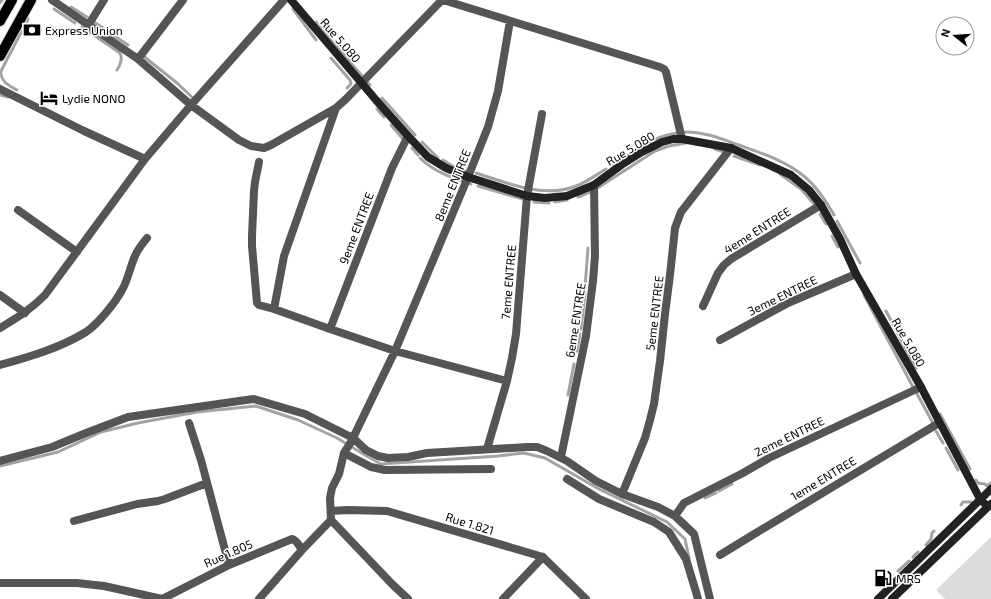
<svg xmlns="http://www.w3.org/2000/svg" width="991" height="599" viewBox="0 0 991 599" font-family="'Exo 2',sans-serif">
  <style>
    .green { fill: #dcdcdc }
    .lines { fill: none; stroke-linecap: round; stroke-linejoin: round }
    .stream { stroke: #a3a3a3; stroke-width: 3 }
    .primary-casing { stroke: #dbdbdb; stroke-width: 12 }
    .minor { stroke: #555; stroke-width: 8 }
    .secondary { stroke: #222; stroke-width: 8 }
    .primary { stroke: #000; stroke-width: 10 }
    .labels { text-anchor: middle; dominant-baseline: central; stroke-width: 3; stroke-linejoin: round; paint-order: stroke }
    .poi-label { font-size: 12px; fill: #000; stroke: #fff; text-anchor: start }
    .street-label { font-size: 12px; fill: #000; stroke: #fff }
  </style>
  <rect width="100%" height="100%" fill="#fff"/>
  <path class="green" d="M 991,537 L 991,599 L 945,599 L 936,590 Z"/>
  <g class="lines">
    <path class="stream" d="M 0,3 L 2,0
      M 71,7 L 87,17
      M 54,9 L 75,23
      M 293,9 L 316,40
      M 94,22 L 128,45
      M 316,22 L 322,30 L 370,85
      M 82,27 L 120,53 C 123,59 121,64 117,70
      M 142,55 L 177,83 L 194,99
      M 331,58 L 350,80 L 351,84 L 347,88
      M 17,90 C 9,86 0,81 1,71 L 28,19
      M 0,95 L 8,97
      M 382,98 L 415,135
      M 377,109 L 384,117
      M 391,125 L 403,139
      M 422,142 L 438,158
      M 412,148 L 418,155
      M 715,149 L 727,153
      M 734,156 L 760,165
      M 420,158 C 434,172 453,178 471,184
      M 622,159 C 639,147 656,136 677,133 C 686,131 695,132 704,134 C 716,136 727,141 739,145 C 761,153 786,161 805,177 C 817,187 826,201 834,215
      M 443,160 L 454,167 L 467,171
      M 611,166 L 620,160
      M 476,173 C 508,183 543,199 576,186 C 587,182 596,175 606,169
      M 780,174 L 801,189 L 815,205
      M 478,186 L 526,200
      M 596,189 L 655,151 L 669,146 L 686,143
      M 578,197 L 592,191
      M 534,202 L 549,203
      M 555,202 L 567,200
      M 820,214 L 826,224
      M 837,221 L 860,263
      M 832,236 L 838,247
      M 585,288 L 588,248
      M 864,295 L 913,387
      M 886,311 L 916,368
      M 581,329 L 585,293
      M 577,351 L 580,334
      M 916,392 L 934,425
      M 568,395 L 574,364
      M 940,414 L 970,469
      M 936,431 L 943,443
      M 946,448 L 958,470
      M 0,466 L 58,452 L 101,432 L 138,423 L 197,412 L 256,406 L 298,420 L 337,438 L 365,455 L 381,464 L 498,456 L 524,453 L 545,458 L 599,489 L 667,522 L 685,539 L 689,558
      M 976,480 L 978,483 L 985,484 L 987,486 L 991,483
      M 719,491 L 732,484
      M 705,498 L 716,493
      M 961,505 L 963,502 L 971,502
      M 926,545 L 931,539 L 932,533 L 934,531
      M 913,557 L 918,552
      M 898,571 L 909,561"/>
    <g class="primary-casing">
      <path id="primary" d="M 0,21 L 12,0
        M 0,56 L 31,0"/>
    </g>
    <path class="minor" d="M 52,0 L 138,59 L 191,105 L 239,140 L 251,146 L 264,148 L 271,145 L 336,108 L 346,99 L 442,0
      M 443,0 L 660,67 L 664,69 L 666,72 L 682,139
      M 89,24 L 104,0
      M 138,59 L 183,0
      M 0,89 L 84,131 L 145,159
      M 259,162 L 255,182 L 254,191 L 252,236 L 252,246 L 257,303 L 259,305 L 274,309 L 330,329 L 395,351 L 507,381
      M 18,210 L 77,252
      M 0,295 L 25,313
      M 703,306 L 718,273 L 724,265 L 731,259 L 821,205
      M 274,309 L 284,256 L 336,108
      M 0,328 C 18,317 30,310 45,295 L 145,159 L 191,105 L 284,0
      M 330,329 L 392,168 L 408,136
      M 720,340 L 788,303 L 856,274
      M 0,365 C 29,357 60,348 86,332 C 98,324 115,303 122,290 C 128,280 130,267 135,256 C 138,249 142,244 147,238
      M 189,423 L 201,460 L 229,565
      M 487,449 L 507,381 L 512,358 L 516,334 L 527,196 L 542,114
      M 344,453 L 371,467 L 385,470 L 491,469
      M 561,457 L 586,336 L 593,281 L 595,256 L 594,185
      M 0,461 L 52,447 L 86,433 L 128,417 L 239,401 L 254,399 L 305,414 L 353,438 L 366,450 L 378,456 L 388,458 L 408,457 L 427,453 L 527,447 L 537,447 L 547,451 L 567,461 L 596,481 L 622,494 L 658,507 L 675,516 L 694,534 L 710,599
      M 567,479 L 599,499 L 654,522 L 669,532 L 686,559 L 696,592 L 698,599
      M 622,494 L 645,438 L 650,420 L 654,404 L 660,361 L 665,314 L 670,275 L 675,228 L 681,212 L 731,148
      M 331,511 L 348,510 L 387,511 L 543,557 L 586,599
      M 675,516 L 684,503 L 743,473 L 769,458 L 921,387
      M 74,521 L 137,504 L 158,501 L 165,499 L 207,483
      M 720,555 L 751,536 L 939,423
      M 0,583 L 77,583 L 104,586 L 162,599
      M 162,599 L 229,565 L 292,539 C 297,540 299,546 302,550
      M 259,599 L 302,550 L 331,520
      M 408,599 L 392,584 L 331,520 L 330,498 L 332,488 L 339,474 L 344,453 L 351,442 L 395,351 L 468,177 L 488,127 L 498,91 L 510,21
      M 503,599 L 543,557"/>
    <path class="secondary" d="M 291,0 L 376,100 L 408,136 L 428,157 L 446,168 L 468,177 L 527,196 L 545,198 L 567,196 L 594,185 L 624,163 L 640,153 L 662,142 L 673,139 L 682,139 L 731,148 L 791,175 L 809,190 L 821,205 L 840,239 L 856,274 L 921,387 L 980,499 L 988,507
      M 878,599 L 991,489
      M 892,599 L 991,504"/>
    <use href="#primary" class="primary"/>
  </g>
  <defs>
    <g id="bank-bare" transform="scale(1.38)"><path d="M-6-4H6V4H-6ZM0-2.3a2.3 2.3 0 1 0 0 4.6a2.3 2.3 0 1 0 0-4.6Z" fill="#000" stroke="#fff" stroke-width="2.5" paint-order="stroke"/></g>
    <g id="hotel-bare" transform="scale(1.38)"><path d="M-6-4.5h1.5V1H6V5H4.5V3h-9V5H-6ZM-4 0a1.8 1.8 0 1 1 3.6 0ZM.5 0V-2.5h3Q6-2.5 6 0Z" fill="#000" stroke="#fff" stroke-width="2.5" paint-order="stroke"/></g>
    <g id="fuel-bare" transform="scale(1.38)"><path d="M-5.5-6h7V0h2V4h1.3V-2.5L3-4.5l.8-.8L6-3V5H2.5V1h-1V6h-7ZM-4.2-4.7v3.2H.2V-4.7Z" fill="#000" stroke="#fff" stroke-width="2.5" paint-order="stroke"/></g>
  </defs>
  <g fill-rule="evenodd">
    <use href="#bank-bare" x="32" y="30"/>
    <use href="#hotel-bare" x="49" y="98"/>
    <use href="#fuel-bare" x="883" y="578"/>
  </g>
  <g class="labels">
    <g class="poi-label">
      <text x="45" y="30">Express Union</text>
      <text x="62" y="98">Lydie NONO</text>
      <text x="896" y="578">MRS</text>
    </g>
    <g class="street-label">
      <text transform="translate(341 40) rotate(49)">Rue 5.080</text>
      <text transform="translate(630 148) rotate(-31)">Rue 5.080</text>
      <text transform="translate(452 185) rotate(-68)">8eme ENTREE</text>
      <text transform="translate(356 228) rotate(-69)">9eme ENTREE</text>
      <text transform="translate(757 230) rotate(-32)">4eme ENTREE</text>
      <text transform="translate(508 282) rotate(-85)">7eme ENTREE</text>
      <text transform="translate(782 295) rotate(-26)">3eme ENTREE</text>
      <text transform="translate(654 313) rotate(-83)">5eme ENTREE</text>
      <text transform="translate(575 320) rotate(-81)">6eme ENTREE</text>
      <text transform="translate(909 342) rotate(60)">Rue 5.080</text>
      <text transform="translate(789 436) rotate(-26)">2eme ENTREE</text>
      <text transform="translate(823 478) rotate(-31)">1eme ENTREE</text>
      <text transform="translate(470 523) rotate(17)">Rue 1.821</text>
      <text transform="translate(228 553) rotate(-24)">Rue 1.805</text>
    </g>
  </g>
  <g transform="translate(955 36) rotate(287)"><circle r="19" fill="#ffffff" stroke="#999999"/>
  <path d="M0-3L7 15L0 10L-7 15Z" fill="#000000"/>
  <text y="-6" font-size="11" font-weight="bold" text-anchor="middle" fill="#000000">N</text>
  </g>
</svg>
